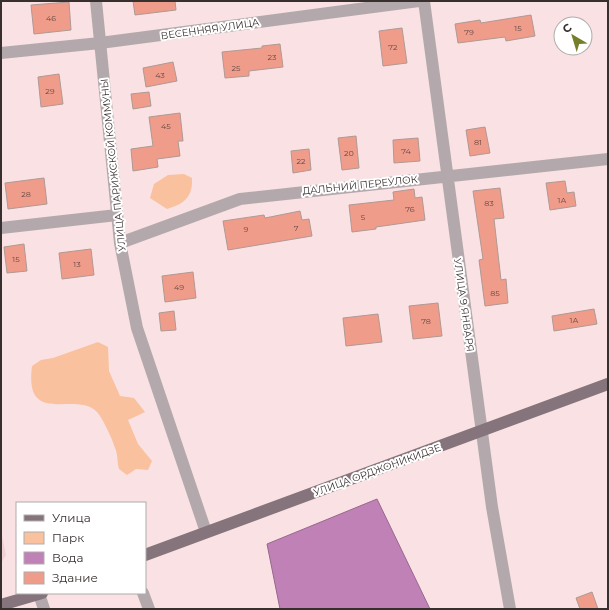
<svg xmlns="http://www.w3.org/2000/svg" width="609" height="610" viewBox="0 0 609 610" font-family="Montserrat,sans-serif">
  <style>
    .built { fill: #f0d0d3 }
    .green { fill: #f9c19d }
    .water { fill: #c081b7; stroke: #97688e }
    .building { fill: #f09c8a; stroke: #af9994 }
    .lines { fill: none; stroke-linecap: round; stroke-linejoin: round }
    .minor { stroke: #b3a9ad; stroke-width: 12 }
    .major { stroke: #85747b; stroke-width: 12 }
    .labels { text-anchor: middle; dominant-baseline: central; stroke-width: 4; stroke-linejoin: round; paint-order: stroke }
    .number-label { font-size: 8px; fill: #664a46 }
    .street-label { font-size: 10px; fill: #382f2f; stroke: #fff }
  </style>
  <rect width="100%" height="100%" fill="#fae1e3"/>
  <path class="built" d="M 1,531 L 6,555 L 1,563 Z"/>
  <path class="green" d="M 184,174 L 192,178 C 193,197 184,204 167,209 L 150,198 L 154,184 L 168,175 Z
    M 98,342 L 108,347 L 109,371 L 120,396 L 134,398 L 145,412 L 128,420 L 138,444 L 152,461 L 148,470 L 136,469 L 127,475 L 119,469 C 117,462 118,454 115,448 C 113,440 102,417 97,412 C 76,390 24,428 32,366 L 41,360 L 53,358 Z"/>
  <path class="water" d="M 377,499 L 430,609 L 280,609 L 267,544 Z"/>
  <path class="building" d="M 133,1 L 175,1 L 176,10 L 135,15 Z
    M 69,2 L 71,30 L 34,34 L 31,5 Z
    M 531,15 L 535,36 L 506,41 L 505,37 L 458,43 L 455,24 L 480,20 L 481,23 Z
    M 402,28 L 407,63 L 383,66 L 379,31 Z
    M 280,44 L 283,67 L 249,71 L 249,76 L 225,78 L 222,52 L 262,48 L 262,46 Z
    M 173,62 L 177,81 L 146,87 L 143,68 Z
    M 59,74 L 63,104 L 41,107 L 38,77 Z
    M 149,92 L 151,106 L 133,109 L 131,94 Z
    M 180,113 L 183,141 L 178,141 L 180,156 L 157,159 L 158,167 L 133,171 L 131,149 L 153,146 L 149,117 Z
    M 485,127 L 490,153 L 470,156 L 466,130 Z
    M 356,136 L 359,168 L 342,170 L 338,138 Z
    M 418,138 L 420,161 L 394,163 L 393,140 Z
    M 309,149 L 311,170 L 293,173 L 291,151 Z
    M 44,178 L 47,204 L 8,209 L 5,183 Z
    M 565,181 L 567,193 L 574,192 L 576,206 L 550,210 L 546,183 Z
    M 500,188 L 504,218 L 494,219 L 501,280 L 506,279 L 508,303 L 485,306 L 479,260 L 483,259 L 473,191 Z
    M 414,189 L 415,198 L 422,197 L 425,220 L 376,227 L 376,229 L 352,232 L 349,205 L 394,200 L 393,192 Z
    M 300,211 L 302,220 L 309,219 L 312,236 L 228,250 L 223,221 L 264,215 L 265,218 Z
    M 24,244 L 27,271 L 7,273 L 4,247 Z
    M 91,249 L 94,275 L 62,279 L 59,253 Z
    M 193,272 L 196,298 L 165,302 L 162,276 Z
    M 438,303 L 442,336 L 413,339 L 409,306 Z
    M 594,309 L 597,324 L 554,331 L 552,316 Z
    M 174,311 L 176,330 L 161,331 L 159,313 Z
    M 378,314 L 382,342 L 346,346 L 343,318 Z
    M 592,592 L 598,609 L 580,609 L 576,598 Z"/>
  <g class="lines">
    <path class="minor" d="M 96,1 L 120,243 L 137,328 L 206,532
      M 424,1 L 492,507 L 510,609
      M 1,53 L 100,43 L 419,1
      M 1,228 L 117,215
      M 120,243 L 240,199 L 608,159
      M 143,593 L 149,609
      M 39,594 L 44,609"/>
    <path class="major" d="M 145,555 L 608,384
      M 1,605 L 42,593"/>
  </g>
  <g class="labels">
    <g class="number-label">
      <text x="51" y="18">46</text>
      <text x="518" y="28">15</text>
      <text x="469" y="32">79</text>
      <text x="393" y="47">72</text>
      <text x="272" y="57">23</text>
      <text x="236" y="68">25</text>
      <text x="160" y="75">43</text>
      <text x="50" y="91">29</text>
      <text x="166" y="126">45</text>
      <text x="478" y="142">81</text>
      <text x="406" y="151">74</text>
      <text x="349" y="153">20</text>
      <text x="301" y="161">22</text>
      <text x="26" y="194">28</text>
      <text x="562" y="200">1А</text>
      <text x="489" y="203">83</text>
      <text x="410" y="209">76</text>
      <text x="363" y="217">5</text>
      <text x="296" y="228">7</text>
      <text x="246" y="229">9</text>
      <text x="16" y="259">15</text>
      <text x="77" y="264">13</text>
      <text x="179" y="287">49</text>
      <text x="495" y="293">85</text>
      <text x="574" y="320">1А</text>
      <text x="426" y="321">78</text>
    </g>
    <g class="street-label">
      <text transform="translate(210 29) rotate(-8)">ВЕСЕННЯЯ УЛИЦА</text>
      <text transform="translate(113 165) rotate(-96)">УЛИЦА ПАРИЖСКОЙ КОММУНЫ</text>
      <text transform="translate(360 185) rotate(-6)">ДАЛЬНИЙ ПЕРЕУЛОК</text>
      <text transform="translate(464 305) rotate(82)">УЛИЦА 9 ЯНВАРЯ</text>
      <text transform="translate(377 470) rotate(-20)">УЛИЦА ОРДЖОНИКИДЗЕ</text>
    </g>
  </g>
  <rect width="609" height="610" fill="none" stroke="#382f2f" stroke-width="4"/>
  <rect x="16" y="502" width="130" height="92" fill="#ffffff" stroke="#afacac"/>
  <rect x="24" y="515" width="20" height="6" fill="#85747b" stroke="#afacac"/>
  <text x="52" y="522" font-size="12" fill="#382f2f">Улица</text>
  <rect x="24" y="532" width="20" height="12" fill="#f9c19d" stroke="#afacac"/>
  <text x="52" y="542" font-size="12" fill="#382f2f">Парк</text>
  <rect x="24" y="552" width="20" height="12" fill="#c081b7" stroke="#afacac"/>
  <text x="52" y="562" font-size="12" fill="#382f2f">Вода</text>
  <rect x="24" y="572" width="20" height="12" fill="#f09c8a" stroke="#afacac"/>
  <text x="52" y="582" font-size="12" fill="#382f2f">Здание</text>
  <g transform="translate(573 36) rotate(322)"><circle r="19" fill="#ffffff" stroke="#afacac"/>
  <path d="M0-3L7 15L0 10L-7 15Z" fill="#757e2a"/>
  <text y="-6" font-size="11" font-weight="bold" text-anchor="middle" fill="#382f2f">С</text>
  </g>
</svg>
